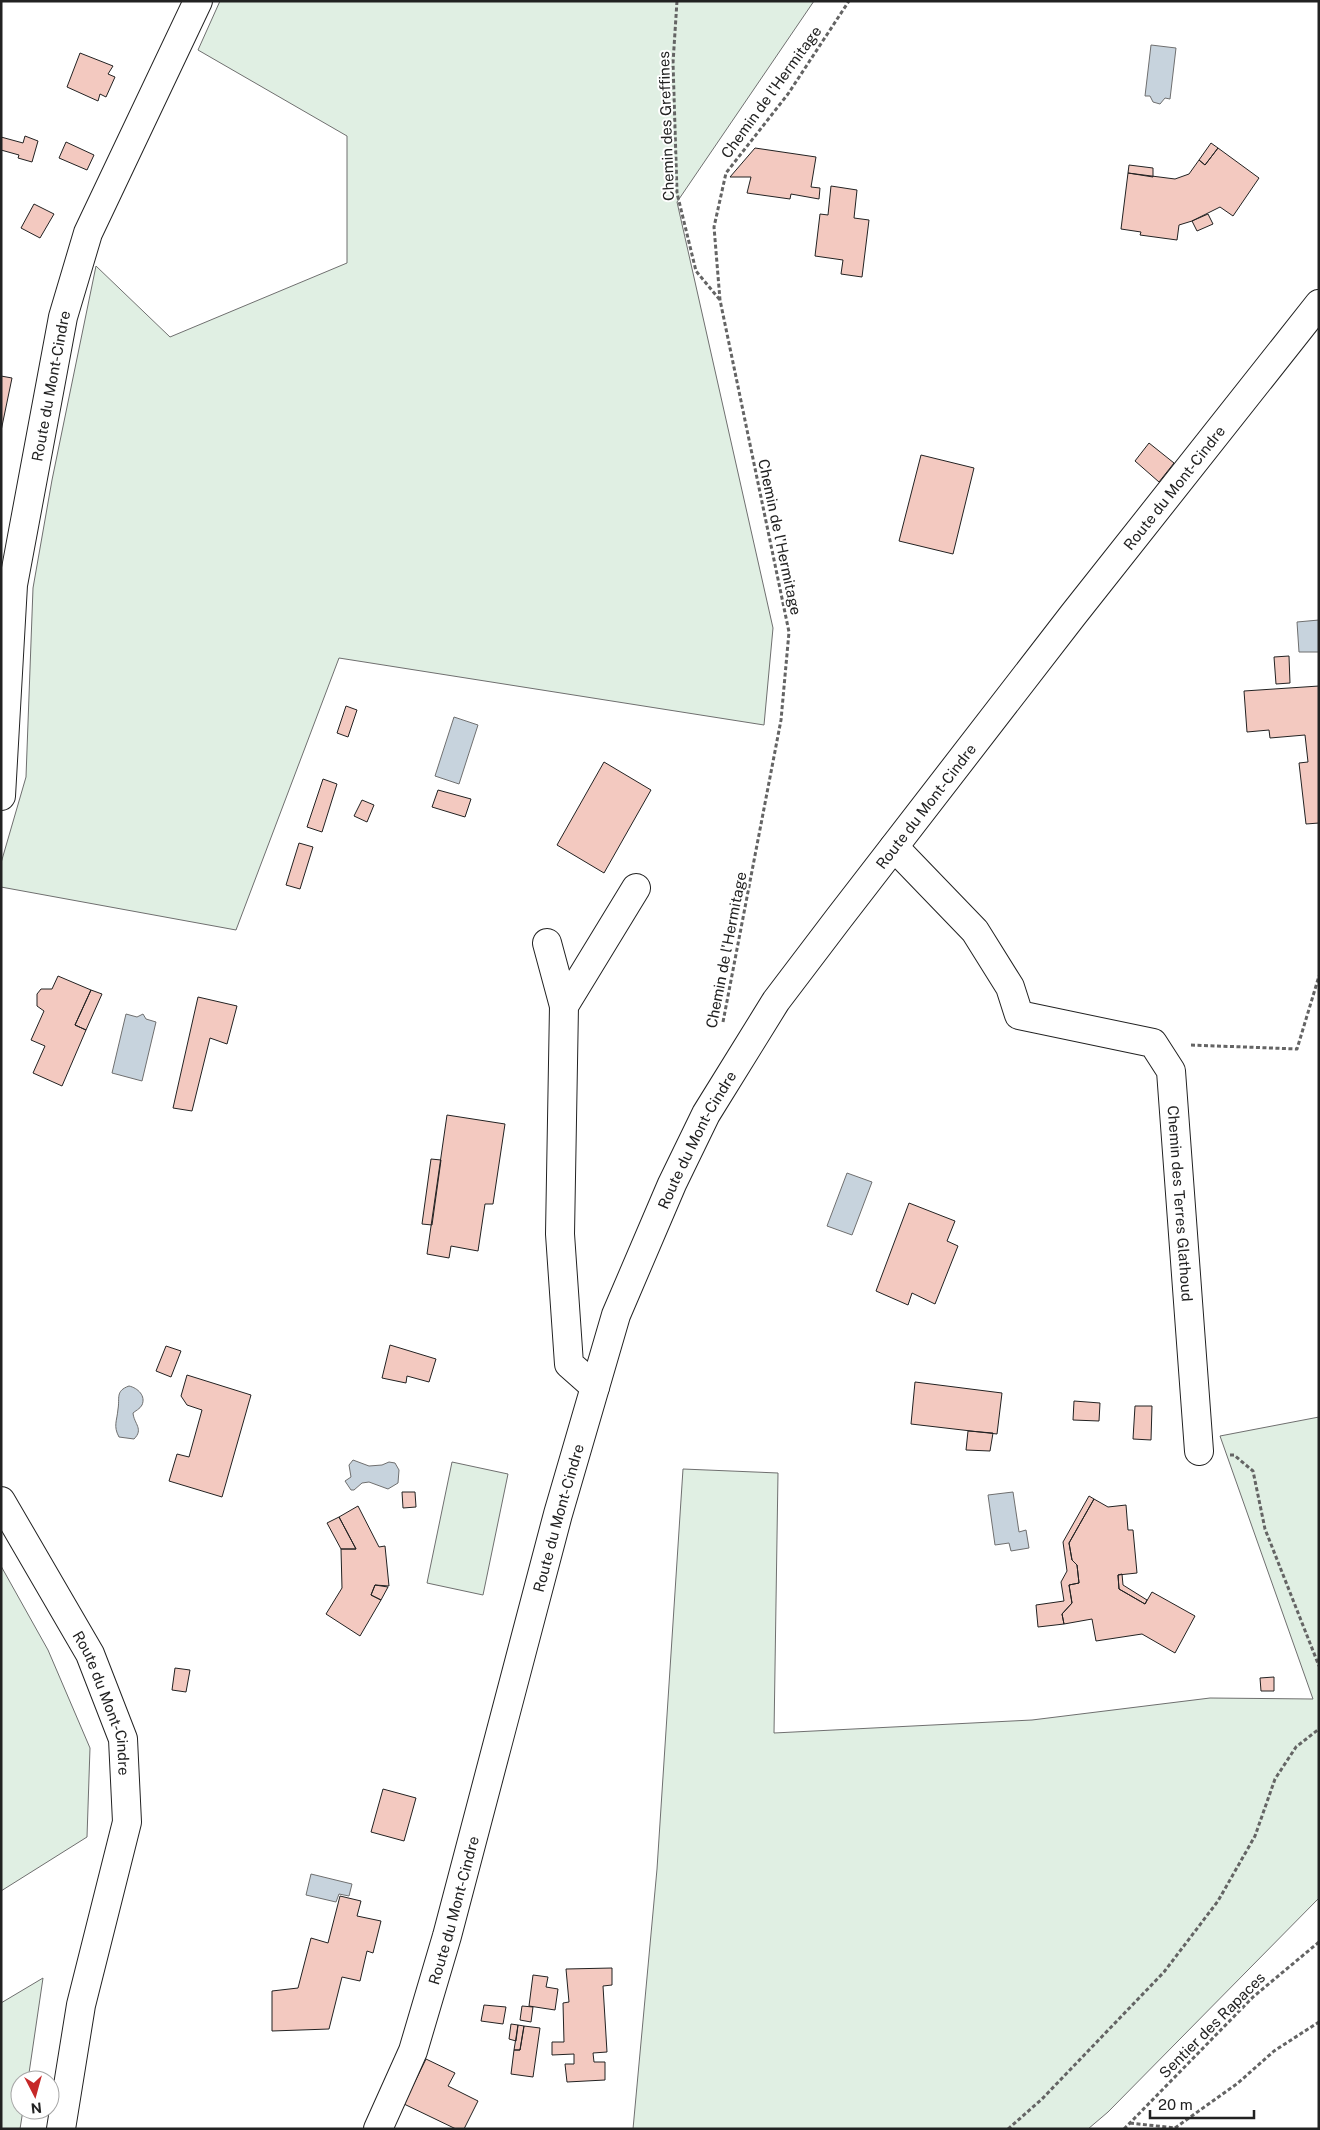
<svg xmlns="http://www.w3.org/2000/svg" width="1320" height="2130" viewBox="0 0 1320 2130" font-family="'Public Sans',sans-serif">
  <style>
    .green { fill: #e0efe3; stroke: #6f6f6f }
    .water { fill: #c7d3dd; stroke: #6f6f6f }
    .building { fill: #f3c9c0; stroke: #222 }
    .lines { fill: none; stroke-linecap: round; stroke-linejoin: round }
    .minor-casing { stroke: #222; stroke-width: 30 }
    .path { stroke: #646464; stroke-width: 3; stroke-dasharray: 4 2.5; stroke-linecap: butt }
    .minor { stroke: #fff; stroke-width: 28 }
    .labels { text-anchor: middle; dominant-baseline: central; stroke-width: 4; stroke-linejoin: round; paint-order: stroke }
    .street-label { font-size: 15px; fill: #222; stroke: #fff }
  </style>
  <rect width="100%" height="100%" fill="#fff"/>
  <path class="green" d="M 220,1 L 814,1 L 677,202 L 773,628 L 764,725 L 339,658 L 236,930 L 1,887 L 1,863 L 26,777 L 33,588 L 52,480 L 96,266 L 170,337 L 347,263 L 347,136 L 198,50 Z
    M 1319,1417 L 1319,1898 L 1108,2112 L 1088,2129 L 633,2129 L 657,1869 L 683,1469 L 778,1473 L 774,1733 L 1032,1720 L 1210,1698 L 1313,1699 L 1220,1436 Z
    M 452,1462 L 508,1474 L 483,1595 L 427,1583 Z
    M 1,1566 L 48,1650 L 90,1748 L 87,1837 L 1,1891 Z
    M 43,1978 L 28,2080 L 20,2080 L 20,2110 L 23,2110 L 20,2129 L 1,2129 L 1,2003 Z"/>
  <path class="water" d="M 1151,45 L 1176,48 L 1170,99 L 1165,98 L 1160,104 L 1153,102 L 1150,96 L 1145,96 Z
    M 1319,620 L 1319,652 L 1299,652 L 1297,622 Z
    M 454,717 L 478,725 L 459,784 L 435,776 Z
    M 126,1014 L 137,1017 L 143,1014 L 146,1019 L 156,1022 L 142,1081 L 112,1073 Z
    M 847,1173 L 872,1182 L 852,1235 L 827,1226 Z
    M 129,1386 C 138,1388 146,1396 142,1405 C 140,1409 135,1411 133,1413 C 134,1424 144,1429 134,1439 L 119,1437 C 113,1426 117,1421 118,1409 C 120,1398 115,1391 129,1386 Z
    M 353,1460 L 369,1466 L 382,1465 L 389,1462 L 395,1463 L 399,1470 L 398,1483 L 388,1489 L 369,1482 L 362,1483 L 354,1490 L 351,1490 L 345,1481 L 351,1477 L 349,1465 Z
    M 1013,1492 L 1019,1532 L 1026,1530 L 1029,1548 L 1011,1551 L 1009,1543 L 995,1545 L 988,1495 Z
    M 311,1874 L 352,1884 L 349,1896 L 339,1894 L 336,1902 L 306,1895 Z"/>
  <path class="building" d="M 80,53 L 113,66 L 108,74 L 115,77 L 106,97 L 100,94 L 98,101 L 67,87 Z
    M 25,136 L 38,141 L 32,162 L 18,158 L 19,155 L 1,150 L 1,137 L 23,143 Z
    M 66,142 L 94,155 L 87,170 L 59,158 Z
    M 1211,143 L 1218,148 L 1205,165 L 1199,160 Z
    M 755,148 L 816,157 L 811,187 L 820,188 L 819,199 L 791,194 L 790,199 L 747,193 L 751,177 L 730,177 Z
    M 1218,148 L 1259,178 L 1233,216 L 1220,207 L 1192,221 L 1179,225 L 1177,240 L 1140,235 L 1141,232 L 1121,229 L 1128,173 L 1175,179 L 1189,174 L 1199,160 L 1205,165 Z
    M 1129,165 L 1153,168 L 1153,177 L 1128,173 Z
    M 831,186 L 857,190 L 854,218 L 869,220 L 862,277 L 841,274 L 843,260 L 815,256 L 820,214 L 828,215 Z
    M 34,204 L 54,214 L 40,238 L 21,228 Z
    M 1208,214 L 1213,224 L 1197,231 L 1192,221 Z
    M 1,376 L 12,378 L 1,431 Z
    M 1149,443 L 1174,463 L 1159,482 L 1135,461 Z
    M 921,455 L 974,468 L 953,554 L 899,541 Z
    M 1289,656 L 1290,683 L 1276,684 L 1274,657 Z
    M 1319,686 L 1319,823 L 1306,824 L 1299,763 L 1308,762 L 1305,735 L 1270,738 L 1269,730 L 1247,732 L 1244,691 Z
    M 346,706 L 357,710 L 348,737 L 337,733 Z
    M 604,762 L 651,790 L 604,873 L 557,845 Z
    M 323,779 L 337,784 L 322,832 L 307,827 Z
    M 438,790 L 471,799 L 465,817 L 432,807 Z
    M 362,800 L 374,805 L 367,822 L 354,816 Z
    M 299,843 L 313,847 L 300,889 L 286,885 Z
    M 58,976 L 91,990 L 75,1025 L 86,1030 L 62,1086 L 33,1073 L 45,1046 L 31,1040 L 44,1011 L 37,1006 L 37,994 L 41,989 L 52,989 Z
    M 91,990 L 102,994 L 86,1030 L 75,1025 Z
    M 198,997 L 237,1006 L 227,1044 L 210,1038 L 192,1111 L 173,1108 Z
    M 447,1115 L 505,1124 L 493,1204 L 485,1204 L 478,1251 L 451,1246 L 449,1258 L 427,1254 Z
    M 431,1159 L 441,1160 L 432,1225 L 422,1224 Z
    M 909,1203 L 955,1221 L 947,1241 L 958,1246 L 935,1304 L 912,1293 L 908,1305 L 876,1291 Z
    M 390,1345 L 436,1359 L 429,1382 L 407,1376 L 406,1383 L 382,1378 Z
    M 166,1346 L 181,1351 L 171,1377 L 156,1371 Z
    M 187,1375 L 251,1395 L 222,1497 L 169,1481 L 177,1454 L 189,1457 L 202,1410 L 187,1405 L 181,1396 Z
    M 915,1382 L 1002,1393 L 997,1434 L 911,1424 Z
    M 1074,1401 L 1100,1403 L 1099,1421 L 1073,1420 Z
    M 1135,1406 L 1152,1406 L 1151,1440 L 1133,1439 Z
    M 968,1431 L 993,1433 L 990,1451 L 966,1450 Z
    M 402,1492 L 415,1492 L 416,1507 L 403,1508 Z
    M 1089,1496 L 1094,1499 L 1069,1543 L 1072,1560 L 1077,1565 L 1079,1583 L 1069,1585 L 1072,1603 L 1062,1614 L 1064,1624 L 1038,1627 L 1036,1605 L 1064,1601 L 1061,1582 L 1067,1571 L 1063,1542 Z
    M 1094,1499 L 1108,1507 L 1126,1505 L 1128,1530 L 1133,1530 L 1137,1573 L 1118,1575 L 1119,1589 L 1145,1604 L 1152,1592 L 1195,1616 L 1175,1653 L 1142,1634 L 1096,1641 L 1092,1619 L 1064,1624 L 1062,1614 L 1072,1603 L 1069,1585 L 1079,1583 L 1077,1565 L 1072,1560 L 1069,1543 Z
    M 358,1506 L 379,1547 L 385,1546 L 389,1586 L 375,1585 L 371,1595 L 381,1600 L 360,1636 L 326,1614 L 342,1588 L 341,1549 L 356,1549 L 339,1517 Z
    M 339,1517 L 356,1549 L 341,1549 L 327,1523 Z
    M 1122,1574 L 1123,1585 L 1147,1600 L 1145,1604 L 1119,1589 L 1118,1575 Z
    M 375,1585 L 388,1587 L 381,1600 L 371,1595 Z
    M 175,1668 L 190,1670 L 186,1692 L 172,1690 Z
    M 1274,1677 L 1274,1691 L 1261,1691 L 1260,1678 Z
    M 383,1789 L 416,1798 L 404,1841 L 371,1832 Z
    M 340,1896 L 361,1901 L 357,1916 L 381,1921 L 373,1953 L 367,1951 L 360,1981 L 342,1977 L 329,2029 L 272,2031 L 272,1991 L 298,1988 L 311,1938 L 328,1943 Z
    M 612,1968 L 612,1985 L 603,1986 L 607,2052 L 593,2053 L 594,2062 L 605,2062 L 605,2080 L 567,2082 L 565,2064 L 574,2064 L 574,2054 L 552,2055 L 552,2042 L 564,2042 L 563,2003 L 569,2002 L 566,1969 Z
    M 533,1975 L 548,1977 L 546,1987 L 558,1989 L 555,2010 L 529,2006 Z
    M 484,2005 L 506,2007 L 503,2024 L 481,2021 Z
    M 522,2006 L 533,2007 L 531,2022 L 520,2020 Z
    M 511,2024 L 518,2025 L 516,2041 L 509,2039 Z
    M 518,2025 L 524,2026 L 520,2050 L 514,2050 Z
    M 524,2026 L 540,2028 L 533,2077 L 511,2074 L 514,2050 L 520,2050 Z
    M 426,2059 L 455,2073 L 448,2086 L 478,2101 L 464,2129 L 456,2129 L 404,2104 Z"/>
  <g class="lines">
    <g class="minor-casing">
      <g id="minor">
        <path id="s1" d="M 1,796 L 13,585 L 63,317 L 88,233 L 198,1"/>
        <path id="s2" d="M 894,847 L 975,931 L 1010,987 L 1019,1015 L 1153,1043 L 1171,1071 L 1199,1451"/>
        <path d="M 547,943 L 564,1006"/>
        <path d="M 595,1387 L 569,1364 L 560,1234 L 564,1006 L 636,888"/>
        <path id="s3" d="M 1,1501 L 90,1654 L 123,1739 L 127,1822 L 81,2005 L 61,2129"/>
        <path id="s4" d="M 378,2129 L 413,2051 L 447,1936 L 558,1514 L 616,1315 L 672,1184 L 706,1114 L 776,1001 L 839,918 L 1073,615 L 1319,304"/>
      </g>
    </g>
    <path class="path" d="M 677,1 L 673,63 L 677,193 L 696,271 L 720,300
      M 723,1022 L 781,720 L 789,632 L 720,300 L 714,227 L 726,173 L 788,94 L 849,1
      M 1191,1045 L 1297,1049 L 1319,976
      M 1230,1455 L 1234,1455 L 1253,1471 L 1265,1529 L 1319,1666
      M 1130,2123 L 1175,2128
      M 1175,2128 L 1238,2083 L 1274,2051 L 1319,2022
      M 1008,2129 L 1042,2099 L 1164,1972 L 1218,1901 L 1255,1836 L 1275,1779 L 1296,1747 L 1319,1729
      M 1124,2129 L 1253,1997 L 1319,1942"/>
    <use href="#minor" class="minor"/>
  </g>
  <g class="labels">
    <g class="street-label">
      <text transform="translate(771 92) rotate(-54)">Chemin de l'Hermitage</text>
      <text transform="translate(666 126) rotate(-92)">Chemin des Greffines</text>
      <text stroke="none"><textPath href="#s1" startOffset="414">Route du Mont-Cindre</textPath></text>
      <text stroke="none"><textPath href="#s4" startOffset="1852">Route du Mont-Cindre</textPath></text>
      <text transform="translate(780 537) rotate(78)">Chemin de l'Hermitage</text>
      <text stroke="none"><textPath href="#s4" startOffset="1448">Route du Mont-Cindre</textPath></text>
      <text transform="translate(726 950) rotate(-79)">Chemin de l'Hermitage</text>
      <text stroke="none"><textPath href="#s4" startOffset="1042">Route du Mont-Cindre</textPath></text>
      <text stroke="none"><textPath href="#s2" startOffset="515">Chemin des Terres Glathoud</textPath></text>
      <text stroke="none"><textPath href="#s4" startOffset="638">Route du Mont-Cindre</textPath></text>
      <text stroke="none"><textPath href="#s3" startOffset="228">Route du Mont-Cindre</textPath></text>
      <text stroke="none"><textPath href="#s4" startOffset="232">Route du Mont-Cindre</textPath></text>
      <text transform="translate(1212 2025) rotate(-45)">Sentier des Rapaces</text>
    </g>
  </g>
  <rect width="1320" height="2130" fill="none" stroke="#222222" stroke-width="5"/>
  <g transform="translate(35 2095) rotate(174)"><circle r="24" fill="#ffffff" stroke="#a7a7a7"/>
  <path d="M0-4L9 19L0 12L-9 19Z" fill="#c62828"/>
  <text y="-8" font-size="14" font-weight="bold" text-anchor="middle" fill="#222222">N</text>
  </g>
  <path d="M1150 2110v8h104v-8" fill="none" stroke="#222222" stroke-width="2.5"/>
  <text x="1158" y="2110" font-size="15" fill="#222222" stroke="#ffffff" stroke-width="4" paint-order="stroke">20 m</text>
</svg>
